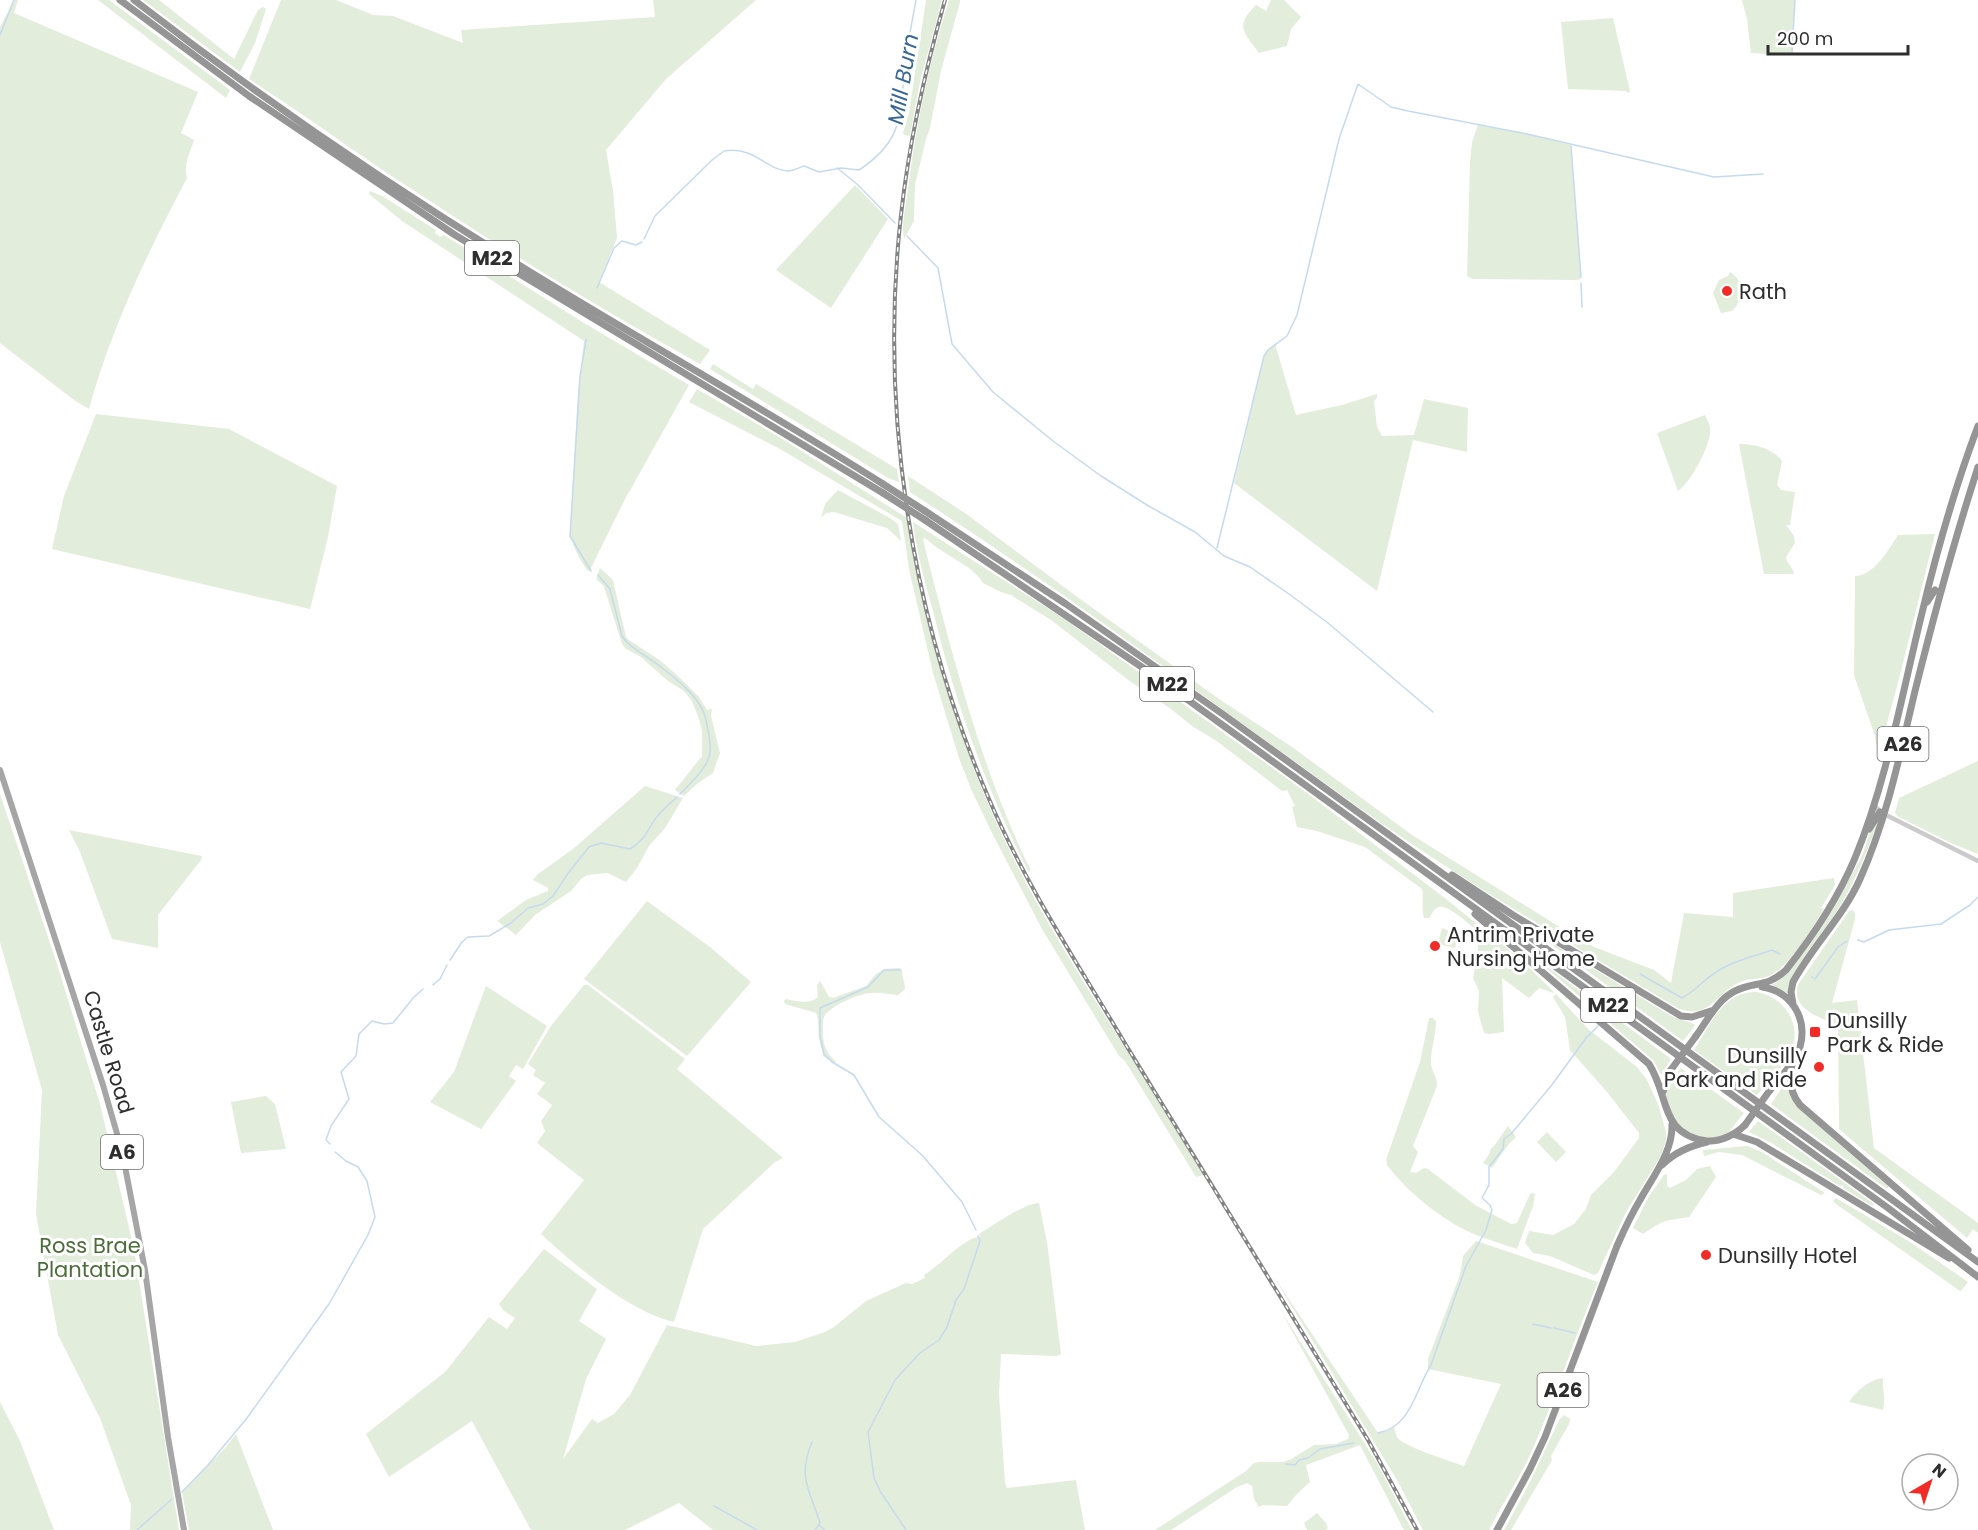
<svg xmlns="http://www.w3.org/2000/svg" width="1978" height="1530" viewBox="0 0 1978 1530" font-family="Poppins,sans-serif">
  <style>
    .green { fill: #e3eddb }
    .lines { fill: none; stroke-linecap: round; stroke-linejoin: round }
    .stream { stroke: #c6daee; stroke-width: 1.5 }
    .minor { stroke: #cbcbcb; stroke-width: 4.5 }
    .major { stroke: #a6a6a6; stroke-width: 6 }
    .highway { stroke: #959595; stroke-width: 7 }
    .rail-casing { stroke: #838383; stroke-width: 4 }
    .rail { stroke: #fff; stroke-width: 1.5; stroke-dasharray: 4.5; stroke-linecap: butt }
    .highway-bridge { stroke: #959595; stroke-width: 7 }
    .poi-dot { fill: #f12b25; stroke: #fff; stroke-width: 2 }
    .labels { text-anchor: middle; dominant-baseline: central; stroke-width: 6; stroke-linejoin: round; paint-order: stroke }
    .shield { fill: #fff; stroke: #6d6d6d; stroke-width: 1.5 }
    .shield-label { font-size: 20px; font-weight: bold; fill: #2e2e2e }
    .poi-label { font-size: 21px; fill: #2e2e2e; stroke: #fff; text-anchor: start }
    .street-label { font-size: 21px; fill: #2e2e2e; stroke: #fff }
    .park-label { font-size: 21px; fill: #4c6d39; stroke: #fff }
    .water-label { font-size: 22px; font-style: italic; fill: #376796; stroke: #fff }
  </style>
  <rect width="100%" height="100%" fill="#fff"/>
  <path class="green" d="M 14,0 L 18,0 L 14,13 L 198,92 L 181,133 L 194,140 C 190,153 183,165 187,178 C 148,252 111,328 89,409 L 74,400 L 0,343 L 0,27 Z
    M 98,0 L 109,0 L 230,90 L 226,98 Z
    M 143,0 L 159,0 L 234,59 L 258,10 L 263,7 L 266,9 L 255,43 L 240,72 Z
    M 281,0 L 336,0 L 373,15 L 393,16 L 463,43 L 461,30 L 655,17 L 653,0 L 756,0 L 666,79 L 606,150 L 613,191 L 617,238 L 599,282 L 710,350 L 700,364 C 591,304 485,238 381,169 C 337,139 294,108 249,79 Z
    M 926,0 L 942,0 L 920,82 L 910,136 L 904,135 L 903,133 L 909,113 Z
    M 949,0 L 960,0 L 960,2 L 941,71 L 930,128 L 926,139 L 915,185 L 914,221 L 904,239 C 901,224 906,205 908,189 C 916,125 929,62 949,0 Z
    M 1271,0 L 1284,0 L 1301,17 L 1291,29 L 1287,46 L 1259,53 C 1244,32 1234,27 1256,5 L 1266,11 Z
    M 1742,0 L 1795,0 L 1792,55 L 1751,53 L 1747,19 Z
    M 1613,18 L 1630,91 L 1628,93 L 1626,91 L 1568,89 L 1561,22 Z
    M 1478,125 L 1527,134 L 1571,145 L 1581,279 L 1576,280 L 1473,279 L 1467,276 L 1470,162 L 1472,142 Z
    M 855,185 L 888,219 L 831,308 L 776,270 Z
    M 370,191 L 382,196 L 436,230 L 435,233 L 440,237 L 444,235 L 584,323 L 689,385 L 624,501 L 589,572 C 581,563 574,548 570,536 L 578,392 L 584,341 L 402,221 L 369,194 Z
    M 1730,272 C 1746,282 1744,299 1732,311 L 1721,313 L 1713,293 L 1719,280 L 1728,276 Z
    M 1275,344 L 1296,415 L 1342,405 L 1377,394 L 1377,398 L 1374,401 L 1377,427 L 1382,436 L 1414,435 L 1424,399 L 1468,408 L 1467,452 L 1413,440 L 1377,591 L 1234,483 L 1264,356 L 1268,350 Z
    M 713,364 L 753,389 L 756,384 L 897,469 L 899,482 L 888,478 L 710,369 Z
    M 697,389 L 781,438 L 907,518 C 926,627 955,734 1002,835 C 1058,954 1138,1061 1204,1175 L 1196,1177 L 1125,1061 L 1119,1056 L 1042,929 L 992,833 L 971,789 L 959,758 L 933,673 L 909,569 L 902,521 L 780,449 L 689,402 Z
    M 96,414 L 229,429 L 337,486 L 328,537 L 310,609 L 52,549 L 64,496 Z
    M 1705,415 C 1706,418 1710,424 1710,428 C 1712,444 1690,483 1678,491 L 1657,433 Z
    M 1739,444 C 1755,444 1772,448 1782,461 L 1777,485 L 1781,490 L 1795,492 L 1790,525 L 1786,525 L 1794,536 L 1795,543 L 1786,557 C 1787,564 1793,567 1794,574 L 1764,574 Z
    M 908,476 L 965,513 L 1076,596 L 1219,699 L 1292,747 L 1412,835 L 1563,929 L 1594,947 L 1654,970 L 1671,983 L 1684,913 L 1733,917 L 1733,893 L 1834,878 L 1835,885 L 1821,908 L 1824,909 C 1812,928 1792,963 1773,974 C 1762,981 1749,977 1738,983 C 1715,995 1710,1019 1679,1009 C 1577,947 1473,887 1375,819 C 1220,709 1070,595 910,492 Z
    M 838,490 L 890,518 L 898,524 L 901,541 L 887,528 L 834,512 L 826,513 L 821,518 L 825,504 Z
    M 913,522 L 1066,620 L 1299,787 L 1446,899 L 1519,958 L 1553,991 L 1553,993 L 1539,988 L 1529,998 L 1502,978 L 1504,1032 L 1489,1034 L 1484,1033 L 1478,1012 L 1479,991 L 1473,978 L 1478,952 L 1477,931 C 1470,925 1449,905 1439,907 C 1434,908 1432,914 1429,918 L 1424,918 C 1421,907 1424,899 1422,889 L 1365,847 L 1317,831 L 1297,827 L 1292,807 L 1295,806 L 1287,790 L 1282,791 L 1218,742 L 1192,726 L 1171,709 L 1131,682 L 1051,620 L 1011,595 L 1001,592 L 983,583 L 979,577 L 969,568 L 936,547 L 925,538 L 923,539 L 927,556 C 954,662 982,771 1030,869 L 1030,872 L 1028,871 C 986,788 955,702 933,611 C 925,582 916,551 913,522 Z
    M 1935,534 L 1899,679 L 1880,749 L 1877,748 L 1875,736 L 1854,675 L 1855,576 C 1874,576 1889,549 1898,535 Z
    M 600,568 L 613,580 L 626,637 L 629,640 L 661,661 L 679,677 L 699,697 L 707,710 L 712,709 L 711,716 L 720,753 L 713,773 L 698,783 L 684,796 L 675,790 L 702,756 L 702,731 L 699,719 L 692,701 L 684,691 L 668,681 L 641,657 L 626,649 L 622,644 L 605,590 L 603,585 L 596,579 Z
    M 1978,761 L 1978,854 L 1953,844 L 1897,816 L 1895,813 L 1899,798 Z
    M 645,786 L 683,798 L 665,828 L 649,846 L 637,868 L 626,882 L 608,873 L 587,875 L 581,879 L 571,891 L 535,915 L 516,935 L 497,921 L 526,900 L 548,891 L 548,888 L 533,880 L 538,874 L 573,849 Z
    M 0,794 L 58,967 L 100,1104 L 134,1249 L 179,1530 L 130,1530 L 131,1505 L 100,1418 L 58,1335 L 36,1214 L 42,1090 L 0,942 Z
    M 1879,818 C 1868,850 1855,882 1837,911 C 1823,933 1791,969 1787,993 L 1772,985 C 1800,968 1846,886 1862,856 C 1867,844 1869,827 1879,818 Z
    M 69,830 L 202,856 L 201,860 L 158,915 L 158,948 L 112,939 L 80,852 Z
    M 647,901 L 710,947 L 751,982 L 687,1056 L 584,979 Z
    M 1853,910 L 1855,914 L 1855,919 L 1832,1003 L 1857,1000 L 1874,1148 L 1978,1223 L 1978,1233 L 1973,1229 L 1967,1238 L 1839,1129 L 1838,1025 C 1821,1018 1791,1010 1798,985 L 1849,911 Z
    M 1442,928 L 1458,935 L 1455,948 L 1438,944 Z
    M 1537,934 L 1671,1016 L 1692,1023 L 1695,1025 L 1694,1027 L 1683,1041 Z
    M 1529,953 L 1671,1059 L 1661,1075 L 1654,1061 Z
    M 900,968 L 902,970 C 902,978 905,982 905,989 L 898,995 C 889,995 880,992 871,993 C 860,993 831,1006 825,1015 C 822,1020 823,1027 823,1033 C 823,1046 827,1053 836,1062 L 835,1064 L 823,1056 C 823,1050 821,1048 820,1042 C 817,1032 820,1023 816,1013 L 785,1004 L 784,1001 L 786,999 C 796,1001 810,1005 818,997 L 817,985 L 820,981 L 829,997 L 833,998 L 866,986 L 876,974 L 884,969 Z
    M 584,985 L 588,985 L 685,1059 L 677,1069 L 783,1158 L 775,1162 L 703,1229 L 674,1322 C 628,1311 576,1266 541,1234 L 584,1180 L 537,1143 L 545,1131 L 541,1121 L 552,1105 L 537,1094 L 545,1083 L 533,1075 L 536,1070 L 528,1064 L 551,1026 Z
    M 486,986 L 547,1026 L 523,1069 L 516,1065 L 509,1076 L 516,1081 L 481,1129 L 430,1102 L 454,1072 Z
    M 1757,992 C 1784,997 1803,1024 1791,1051 C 1785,1065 1767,1083 1757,1095 L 1694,1050 C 1710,1025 1723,991 1757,992 Z
    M 1556,994 L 1588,1029 L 1637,1067 L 1647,1080 L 1658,1104 L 1666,1132 L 1666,1140 L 1661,1156 L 1626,1212 L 1598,1273 L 1594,1275 L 1550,1256 L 1533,1253 L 1525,1243 L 1529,1231 L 1553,1235 L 1574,1224 L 1586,1209 L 1591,1195 L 1614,1172 L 1639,1138 L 1639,1133 L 1607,1092 L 1570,1050 L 1565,1017 L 1553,997 Z
    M 1429,1018 L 1433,1018 L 1436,1021 C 1436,1035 1431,1048 1431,1062 C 1431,1072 1437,1074 1437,1086 L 1413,1146 L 1418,1152 L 1410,1172 L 1416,1173 L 1424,1168 L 1428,1169 L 1475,1205 L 1511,1224 L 1517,1223 L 1530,1194 L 1533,1193 L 1535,1194 L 1533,1206 L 1517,1249 C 1500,1243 1481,1238 1465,1230 C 1436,1215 1406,1190 1387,1165 L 1386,1160 L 1420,1062 Z
    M 1681,1068 L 1744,1113 L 1728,1133 L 1718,1137 L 1708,1138 L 1687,1133 L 1672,1118 L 1666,1097 L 1667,1086 Z
    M 1785,1083 L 1795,1104 L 1889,1186 L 1887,1189 L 1771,1104 Z
    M 266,1096 L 275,1104 L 286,1149 L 241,1153 L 231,1102 Z
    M 1758,1121 L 1874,1204 L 1872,1206 L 1843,1188 L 1843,1185 L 1840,1186 L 1773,1144 L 1749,1132 Z
    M 1508,1126 L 1516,1137 L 1508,1145 L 1492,1168 L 1483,1163 L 1490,1153 L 1490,1150 L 1494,1146 Z
    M 1547,1132 L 1566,1152 L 1556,1162 L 1537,1142 Z
    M 1747,1146 L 1762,1152 L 1825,1193 L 1821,1195 L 1742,1155 L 1719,1152 L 1704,1156 L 1703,1150 Z
    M 1710,1166 L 1716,1177 L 1689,1217 L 1665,1221 L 1655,1226 L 1643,1234 L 1633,1228 L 1649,1196 L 1664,1175 L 1667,1174 L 1667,1186 L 1670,1188 L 1686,1180 L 1697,1169 Z
    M 1836,1198 L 1910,1242 L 1968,1282 L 1962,1290 L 1960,1291 L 1836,1204 L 1833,1201 Z
    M 1039,1203 L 1047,1242 L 1061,1354 L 1057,1356 L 1001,1354 L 999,1394 L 1005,1483 L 1007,1488 L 1076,1480 L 1085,1530 L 713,1530 L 679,1503 L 625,1530 L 531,1530 L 472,1421 L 389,1477 L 366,1434 L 445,1372 L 489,1317 L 507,1329 L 515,1318 L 504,1311 L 499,1304 L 544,1249 L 597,1289 L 579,1321 L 606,1339 L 586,1379 L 563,1459 L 592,1419 L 598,1423 L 614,1414 L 630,1395 L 667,1325 L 756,1346 L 795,1342 L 825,1332 L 834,1327 L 866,1301 L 906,1283 L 912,1284 L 925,1278 L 924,1275 C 940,1266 965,1236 980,1237 L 979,1234 C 994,1225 1023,1204 1039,1203 Z
    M 1476,1241 L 1598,1282 C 1574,1338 1556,1397 1531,1453 C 1519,1480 1502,1504 1489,1530 L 1423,1530 L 1397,1480 L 1272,1274 L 1378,1433 L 1386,1432 L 1394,1427 C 1394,1428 1397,1436 1397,1437 C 1404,1447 1450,1461 1464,1466 L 1501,1384 L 1428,1369 L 1428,1359 L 1460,1275 L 1463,1256 Z
    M 1281,1311 L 1377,1463 L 1412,1530 L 1404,1530 L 1360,1445 L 1306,1465 L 1310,1482 L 1296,1495 L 1287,1506 L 1263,1505 L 1259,1507 L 1254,1499 L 1252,1486 L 1247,1483 L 1237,1487 L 1171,1530 L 1155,1530 L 1246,1471 L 1254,1463 L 1259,1462 L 1283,1462 L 1291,1459 L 1314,1445 L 1336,1444 L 1348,1439 L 1349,1435 Z
    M 1883,1378 C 1882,1390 1886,1396 1883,1410 L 1849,1402 C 1857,1390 1869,1380 1883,1378 Z
    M 0,1402 L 20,1441 L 54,1530 L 0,1530 Z
    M 1564,1415 L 1570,1419 L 1569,1424 L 1551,1456 L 1552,1460 L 1511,1530 L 1504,1530 L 1530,1482 L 1559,1420 Z
    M 236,1434 L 273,1530 L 189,1530 L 182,1492 L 226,1447 Z
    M 1317,1513 L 1326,1523 L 1328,1528 L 1325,1530 L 1307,1530 L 1304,1523 Z"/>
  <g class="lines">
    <path class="stream" d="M 0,35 L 14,0
      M 1792,53 L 1795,0
      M 1571,146 L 1581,277
      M 837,168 L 857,184 L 895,223
      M 907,236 L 938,268 L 952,344 L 993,392 L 1053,441 L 1101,476 L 1147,505 L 1195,532 L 1224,556 L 1250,567 L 1289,594 L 1328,623 L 1433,712
      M 644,239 L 655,216 L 712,160 L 724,151 C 755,146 767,171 789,171 C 795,170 798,168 804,166 L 819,172 L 841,168 L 859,170 C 905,140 900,112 905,65 C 908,43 912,21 916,0
      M 1581,283 L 1582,307
      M 597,288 L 614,248 L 622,241 L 636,245 L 642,242
      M 586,340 L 580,376 L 570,536 L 591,571
      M 1217,548 L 1264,356 L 1268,350 L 1287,336 L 1297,315 L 1339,139 L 1358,84 L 1391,107 L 1408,111 L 1527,134 L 1714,177 L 1763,174
      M 598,575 L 610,589 L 622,636 C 631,650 650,657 662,668 C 678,680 699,697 705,716 C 707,722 707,729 709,735 C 710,744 712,753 707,762 C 701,774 690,784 680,794
      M 1858,940 L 1864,942 L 1889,930 L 1941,924 L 1970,905 L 1978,897
      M 450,960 L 462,942 L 468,937 L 489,936 L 511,923 L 528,908 L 543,904 L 553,896 L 569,872 L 589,847 L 601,843 L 630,849 C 650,836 647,826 662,811 C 667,806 672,802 677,797
      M 900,970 L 884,970 L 868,987 L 820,1008 L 820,1037 L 824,1054 L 832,1062 L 854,1075 L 879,1117 L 922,1155 L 962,1202 L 976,1230
      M 1640,974 L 1682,998 C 1697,990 1706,977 1721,969 C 1736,960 1755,956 1772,950 L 1780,954
      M 1812,977 L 1815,979 L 1838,947 L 1847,941
      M 433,985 L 440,979 L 447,965
      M 330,1144 L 326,1140 L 331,1126 L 349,1099 L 341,1072 L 356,1056 L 359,1034 L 372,1021 L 384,1024 L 393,1023 L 414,997 L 423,989
      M 1533,1324 L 1551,1328
      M 1554,1328 L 1575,1333
      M 1378,1433 C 1411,1428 1416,1388 1431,1365 L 1466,1266 L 1486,1230 L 1492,1210 L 1490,1205 L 1482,1198 L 1489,1185 L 1489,1167 L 1503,1149 L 1504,1139 L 1511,1134 L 1551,1086 L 1586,1038 L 1598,1026
      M 812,1442 C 797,1478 810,1490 820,1523 L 815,1530
      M 1286,1464 L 1295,1465 L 1299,1460 L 1308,1458 L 1320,1449 L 1354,1443
      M 182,1492 L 208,1465 L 247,1418 L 329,1304 L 368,1235 L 375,1217 L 367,1181 L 358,1167 L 346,1161 L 335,1152
      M 714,1506 L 757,1530
      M 819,1525 L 825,1530
      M 137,1530 L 172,1499
      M 906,1530 L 880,1491 L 874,1478 L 868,1432 L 895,1380 L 920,1353 L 939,1340 L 947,1327 L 956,1300 L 964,1289 L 980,1241 L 978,1236"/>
    <path class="minor" d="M 1874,804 L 1880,812 L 1978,861"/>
    <path class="major" d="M 0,770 L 103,1085 L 122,1151 L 145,1270 L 168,1437 L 184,1530"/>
    <path class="highway" d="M 120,0 L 249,96 L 455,235 L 883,493
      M 134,0 C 258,96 388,185 522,267 C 642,341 765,409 883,484
      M 925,511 L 1066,604 L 1224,715 L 1978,1262
      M 925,520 L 1155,676 L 1888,1208 L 1978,1277
      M 1927,602 L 1935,590
      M 1869,829 L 1880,812
      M 1452,875 L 1513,915 L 1681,1016 L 1692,1017 L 1714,1010
      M 1475,914 L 1649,1064 C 1670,1097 1659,1134 1707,1141 C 1721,1142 1736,1134 1745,1125
      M 1762,987 C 1791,991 1808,1018 1800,1047 C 1795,1062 1780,1078 1770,1090
      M 1793,1004 L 1791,992 L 1793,982 C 1813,945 1843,917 1860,879 C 1887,819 1900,754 1915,691 C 1934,615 1954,541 1978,467
      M 1696,1036 C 1707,1021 1718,999 1735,991 C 1755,981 1767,988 1786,970 C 1813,936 1838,898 1855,858 C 1887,780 1902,694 1922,613 C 1937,550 1955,487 1978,426
      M 1795,1056 C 1788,1074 1788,1090 1800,1105 L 1968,1250
      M 1663,1092 L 1670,1071
      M 1733,1134 L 1757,1142 L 1949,1258
      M 1662,1165 C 1675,1152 1689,1146 1707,1142
      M 1497,1530 L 1530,1469 L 1545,1437 L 1617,1246 C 1624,1230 1631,1215 1640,1200 C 1653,1176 1673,1152 1672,1124"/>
    <g class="rail-casing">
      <path id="rail" d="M 945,0 C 925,71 909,142 901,215 C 879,411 911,618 989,799 C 1026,886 1078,964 1126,1045 C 1206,1177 1288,1308 1368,1440 L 1417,1530"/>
    </g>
    <use href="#rail" class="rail"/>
    <path class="highway-bridge" d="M 883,484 L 925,511
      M 883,493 L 925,520
      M 1670,1071 L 1696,1036
      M 1745,1125 L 1770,1090"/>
  </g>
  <g class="poi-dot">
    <circle cx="1727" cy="291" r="6"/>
    <circle cx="1435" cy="946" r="6"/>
    <rect x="1809" y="1026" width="12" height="12" rx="3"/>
    <circle cx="1819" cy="1067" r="6"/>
    <circle cx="1706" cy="1255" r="6"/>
  </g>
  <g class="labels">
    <g class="shield">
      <rect x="465" y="241" width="54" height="34" rx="4.5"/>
      <rect x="1140" y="667" width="54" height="34" rx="4.5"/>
      <rect x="1877.5" y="727" width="51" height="34" rx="4.5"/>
      <rect x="1581" y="988" width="54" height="34" rx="4.5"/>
      <rect x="101" y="1135" width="42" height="34" rx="4.5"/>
      <rect x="1537.5" y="1373" width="51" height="34" rx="4.5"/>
    </g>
    <g class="shield-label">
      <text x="492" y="258">M22</text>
      <text x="1167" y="684">M22</text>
      <text x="1903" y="744">A26</text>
      <text x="1608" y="1005">M22</text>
      <text x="122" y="1152">A6</text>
      <text x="1563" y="1390">A26</text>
    </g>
    <g class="poi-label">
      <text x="1739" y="291">Rath</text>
      <text x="1447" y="934">Antrim Private<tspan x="1447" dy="24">Nursing Home</tspan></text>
      <text x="1827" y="1020">Dunsilly<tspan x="1827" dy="24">Park &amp; Ride</tspan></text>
      <text x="1807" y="1055" text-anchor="end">Dunsilly<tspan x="1807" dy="24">Park and Ride</tspan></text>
      <text x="1718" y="1255">Dunsilly Hotel</text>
    </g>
    <g class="street-label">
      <text transform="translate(109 1052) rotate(73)">Castle Road</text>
    </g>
    <g class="park-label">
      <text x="90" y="1245">Ross Brae<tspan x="90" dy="24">Plantation</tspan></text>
    </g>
    <g class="water-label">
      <text transform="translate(903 79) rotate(-80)">Mill Burn</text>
    </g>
  </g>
  <g transform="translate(1930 1482) rotate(39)"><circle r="28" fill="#ffffff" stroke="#ababab" stroke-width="1.5"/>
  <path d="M0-4.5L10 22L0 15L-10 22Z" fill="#f12b25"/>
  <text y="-9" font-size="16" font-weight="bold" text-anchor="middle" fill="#2e2e2e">N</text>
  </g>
  <path d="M1768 45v9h140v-9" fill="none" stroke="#2e2e2e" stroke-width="3"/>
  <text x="1777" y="45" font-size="18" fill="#2e2e2e" stroke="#ffffff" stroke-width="4.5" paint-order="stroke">200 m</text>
</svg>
